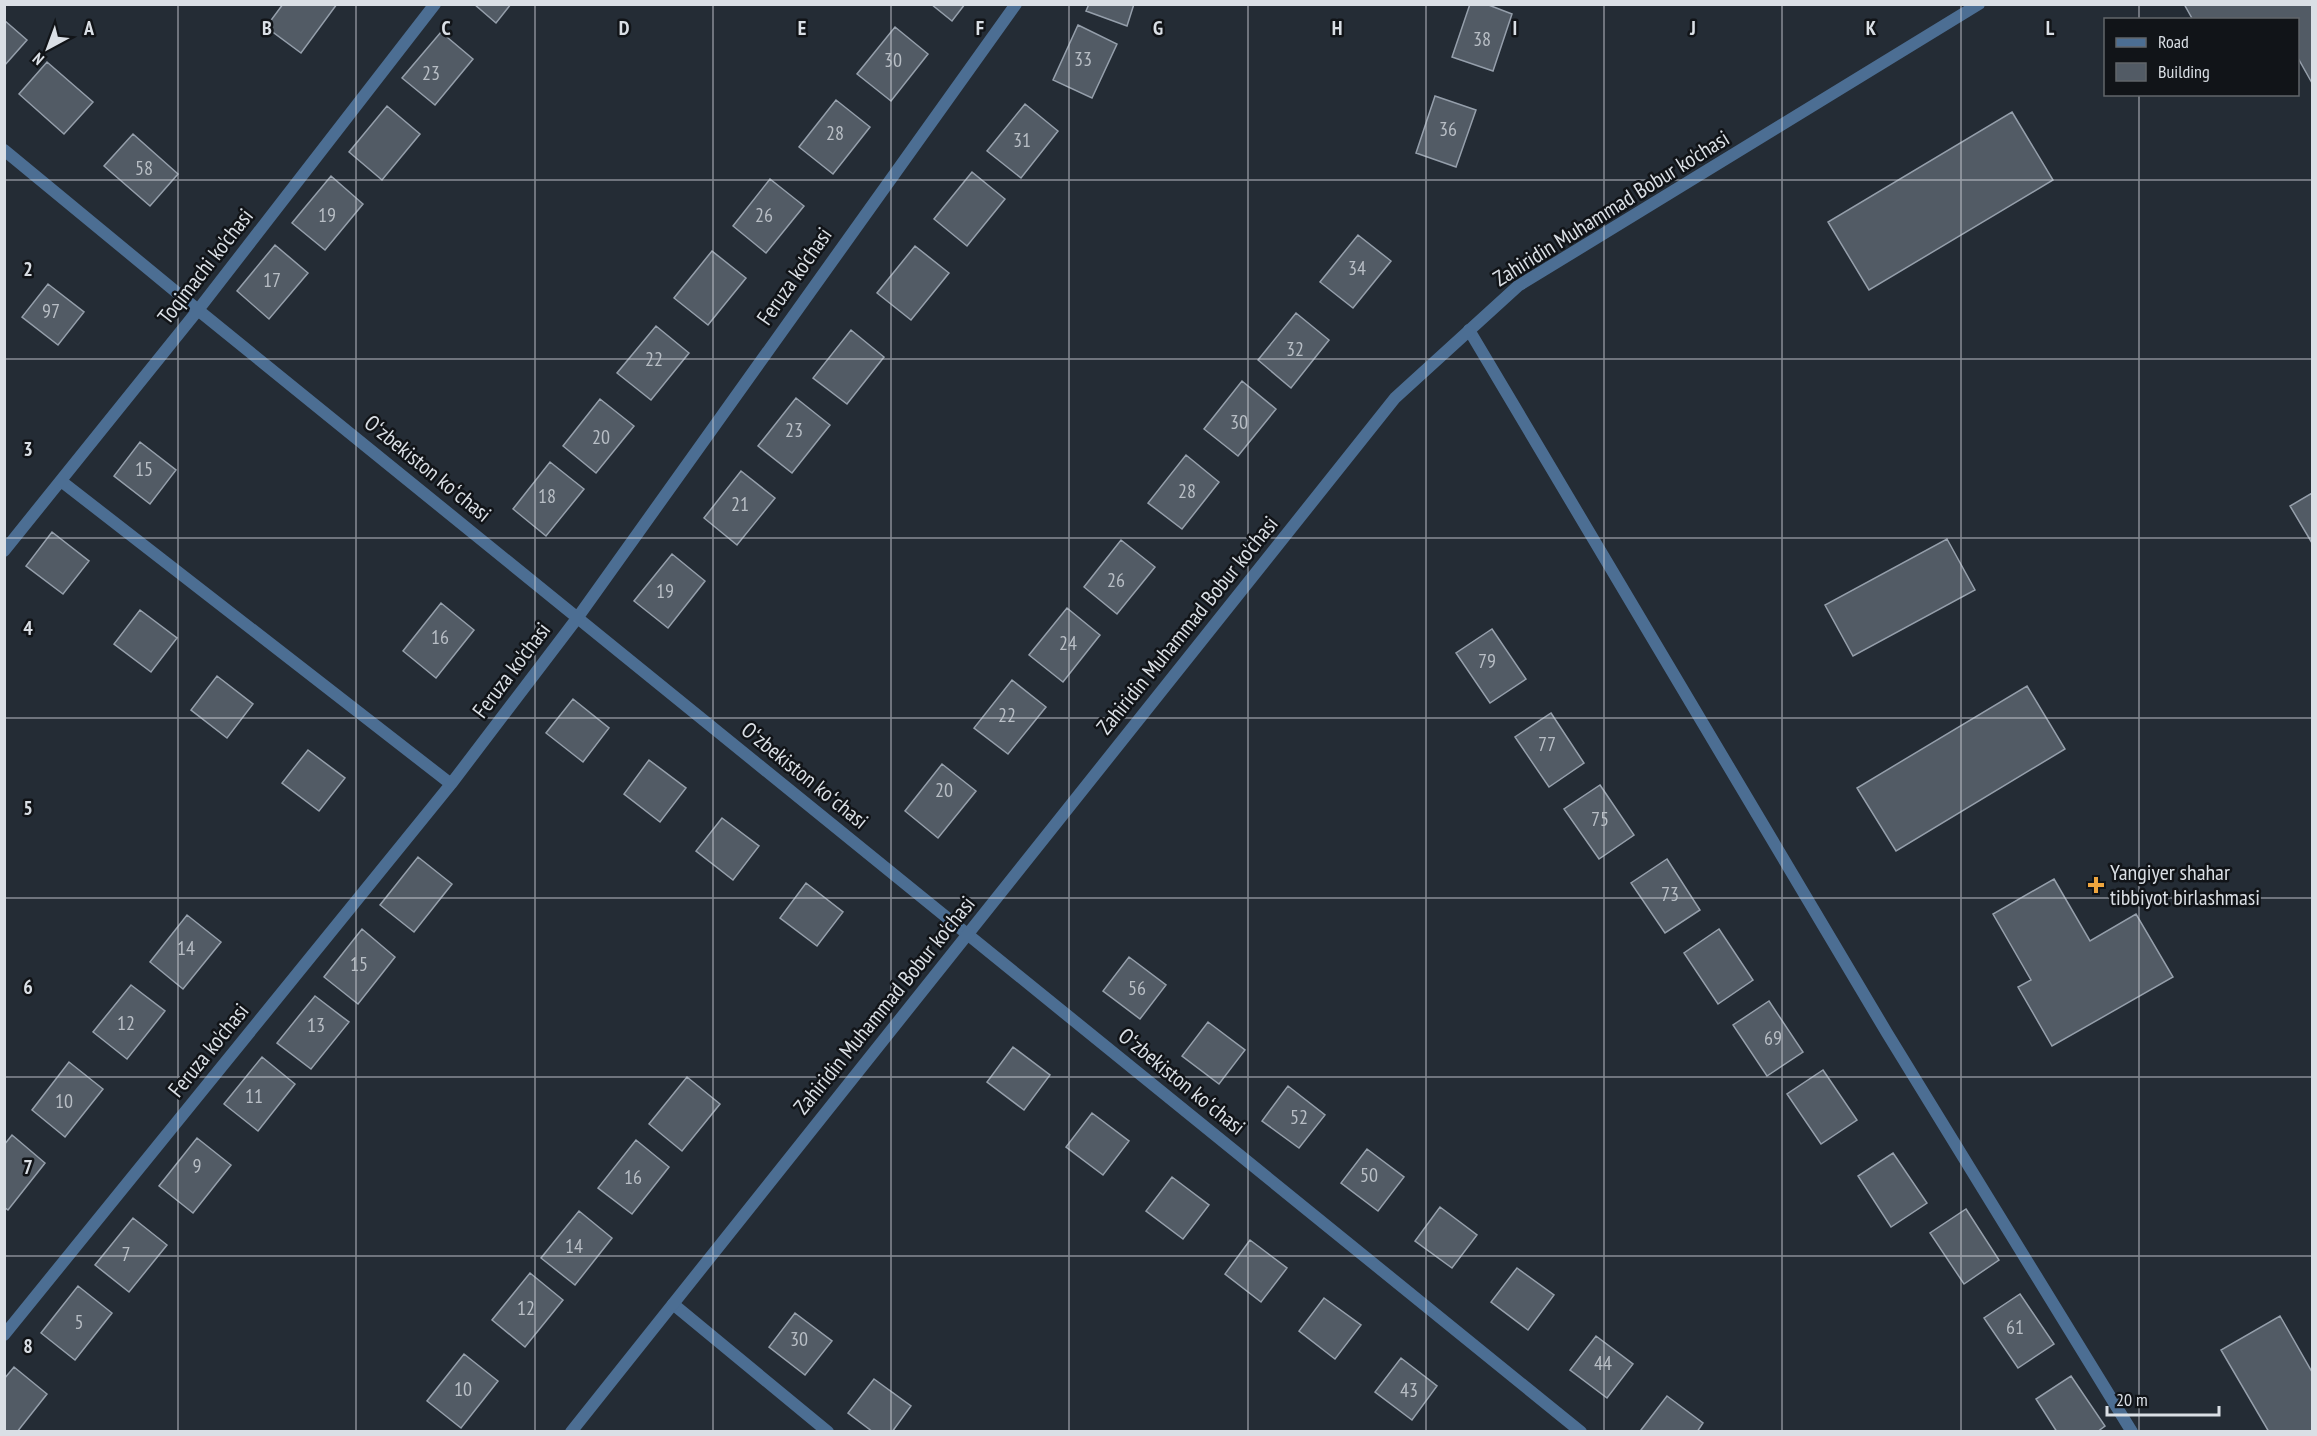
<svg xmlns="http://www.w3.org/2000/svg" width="2317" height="1436" viewBox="0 0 2317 1436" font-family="'PT Sans Narrow',sans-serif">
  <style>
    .building { fill: #525b65; stroke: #959fab; stroke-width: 1.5 }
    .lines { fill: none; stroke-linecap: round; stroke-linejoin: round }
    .minor { stroke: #4c6e93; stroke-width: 12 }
    .tertiary { stroke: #4c6e93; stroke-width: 12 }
    .grid { fill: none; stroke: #dadfe5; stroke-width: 1.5; stroke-opacity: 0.55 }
    .poi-dot { fill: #f0a63e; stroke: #111418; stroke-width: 2 }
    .labels { text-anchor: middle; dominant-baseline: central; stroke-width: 5; stroke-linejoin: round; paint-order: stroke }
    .number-label { font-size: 20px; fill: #b8bec5 }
    .street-label { font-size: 22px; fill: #dadfe5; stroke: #111418 }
    .poi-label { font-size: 22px; fill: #dadfe5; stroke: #111418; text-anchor: start }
    .grid-label { font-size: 20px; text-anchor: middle; font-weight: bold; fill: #dadfe5; stroke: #111418; stroke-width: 5; stroke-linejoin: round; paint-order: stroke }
  </style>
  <rect width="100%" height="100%" fill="#242c35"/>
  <path class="building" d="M 283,4 L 337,4 L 301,53 L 266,27 Z
    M 474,4 L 511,4 L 496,23 Z
    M 931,4 L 965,4 L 952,21 Z
    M 1089,4 L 1134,4 L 1127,26 L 1086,11 Z
    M 1470,4 L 1486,4 L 1512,14 L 1493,71 L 1452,57 Z
    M 2184,4 L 2312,4 L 2312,83 L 2298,58 L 2298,20 L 2193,20 Z
    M 4,20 L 27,40 L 4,66 Z
    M 1078,25 L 1117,44 L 1092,98 L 1053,80 Z
    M 895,27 L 928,54 L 891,101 L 857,74 Z
    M 441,32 L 473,59 L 435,105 L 402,78 Z
    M 47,62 L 93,102 L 64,134 L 19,94 Z
    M 1435,96 L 1476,110 L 1456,167 L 1416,153 Z
    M 836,100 L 870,127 L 833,174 L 799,147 Z
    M 1025,104 L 1058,131 L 1021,178 L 987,151 Z
    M 387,106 L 420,134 L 382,180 L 349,152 Z
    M 2012,112 L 2053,180 L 1869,290 L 1828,222 Z
    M 133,134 L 178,174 L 150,206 L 104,166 Z
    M 972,172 L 1005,199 L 967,246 L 934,219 Z
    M 331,176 L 363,204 L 325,250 L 292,223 Z
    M 770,179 L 804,206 L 766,253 L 733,226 Z
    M 1358,235 L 1391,261 L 1353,308 L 1320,282 Z
    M 275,245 L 308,273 L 269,319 L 237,291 Z
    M 915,246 L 949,273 L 911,320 L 877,293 Z
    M 712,251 L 746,278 L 708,325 L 674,298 Z
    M 48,284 L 84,312 L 58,345 L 22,317 Z
    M 1296,313 L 1329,340 L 1291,388 L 1258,360 Z
    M 656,326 L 689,353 L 651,400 L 617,373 Z
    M 851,330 L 884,357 L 847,404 L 813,378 Z
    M 1242,381 L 1276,409 L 1238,456 L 1204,429 Z
    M 796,398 L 830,425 L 792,473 L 758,446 Z
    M 600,399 L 634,426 L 596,473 L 563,446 Z
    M 140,442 L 176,470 L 150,504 L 114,476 Z
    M 1186,455 L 1219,482 L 1182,529 L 1148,503 Z
    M 550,462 L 584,489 L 546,536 L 513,509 Z
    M 741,471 L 775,498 L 737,545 L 704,518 Z
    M 2312,493 L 2312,543 L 2290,506 Z
    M 52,532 L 89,561 L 63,594 L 26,566 Z
    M 1947,539 L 1975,590 L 1853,656 L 1825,605 Z
    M 1121,540 L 1155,567 L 1117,614 L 1084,587 Z
    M 672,554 L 705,581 L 668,628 L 634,601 Z
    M 441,603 L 474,630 L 436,678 L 403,651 Z
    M 1067,608 L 1100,635 L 1063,682 L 1029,655 Z
    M 140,610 L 177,638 L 151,672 L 114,644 Z
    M 1492,629 L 1526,679 L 1490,703 L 1456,653 Z
    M 217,676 L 253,704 L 227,738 L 191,710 Z
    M 1012,680 L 1046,707 L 1008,754 L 974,728 Z
    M 2027,686 L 2065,749 L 1896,851 L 1857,788 Z
    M 573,699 L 609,728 L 583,762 L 546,733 Z
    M 1551,713 L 1584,763 L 1549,787 L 1515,737 Z
    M 308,750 L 345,778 L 319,811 L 282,783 Z
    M 649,760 L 686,788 L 660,822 L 624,794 Z
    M 942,764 L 976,791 L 938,838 L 905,811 Z
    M 1600,785 L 1634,835 L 1599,859 L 1564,809 Z
    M 722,818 L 759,846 L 733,880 L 696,851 Z
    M 418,857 L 452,884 L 414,932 L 380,905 Z
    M 1667,859 L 1700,910 L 1665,933 L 1631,883 Z
    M 2054,879 L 2090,941 L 2136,914 L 2173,977 L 2052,1046 L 2018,987 L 2031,980 L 1993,914 Z
    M 806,883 L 843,912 L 817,946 L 780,918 Z
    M 187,915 L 221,942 L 183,989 L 150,962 Z
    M 362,929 L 395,957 L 358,1004 L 324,977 Z
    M 1719,929 L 1753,980 L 1718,1004 L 1684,953 Z
    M 1129,957 L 1166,985 L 1140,1019 L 1103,991 Z
    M 131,985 L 165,1011 L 127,1059 L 93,1032 Z
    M 315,996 L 349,1022 L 311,1069 L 277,1043 Z
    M 1769,1001 L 1803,1052 L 1767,1076 L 1733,1025 Z
    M 1208,1022 L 1245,1050 L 1219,1084 L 1182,1056 Z
    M 1013,1047 L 1050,1075 L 1024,1110 L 987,1082 Z
    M 262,1057 L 295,1084 L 258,1131 L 224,1104 Z
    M 69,1062 L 103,1089 L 65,1137 L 32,1110 Z
    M 1823,1070 L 1857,1120 L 1821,1144 L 1787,1094 Z
    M 687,1077 L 720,1104 L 682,1151 L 649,1124 Z
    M 1288,1086 L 1325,1115 L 1299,1148 L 1262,1121 Z
    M 1092,1113 L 1129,1141 L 1103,1175 L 1066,1147 Z
    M 12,1135 L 45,1163 L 8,1210 L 4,1207 L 4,1145 Z
    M 197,1138 L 231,1165 L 193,1213 L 159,1186 Z
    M 636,1140 L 669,1167 L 632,1214 L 598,1188 Z
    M 1367,1149 L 1404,1177 L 1378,1211 L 1341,1183 Z
    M 1893,1153 L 1927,1203 L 1891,1227 L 1858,1176 Z
    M 1172,1177 L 1209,1205 L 1183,1239 L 1146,1211 Z
    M 1440,1207 L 1477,1235 L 1452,1268 L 1415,1241 Z
    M 1966,1209 L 1999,1260 L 1964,1284 L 1930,1233 Z
    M 579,1211 L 612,1238 L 575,1285 L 541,1258 Z
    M 133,1218 L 167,1245 L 129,1292 L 95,1265 Z
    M 1250,1240 L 1287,1268 L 1261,1302 L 1225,1274 Z
    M 1517,1268 L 1554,1295 L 1528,1330 L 1491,1302 Z
    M 530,1273 L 563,1300 L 525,1347 L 492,1320 Z
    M 78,1286 L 112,1313 L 75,1360 L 41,1333 Z
    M 2020,1294 L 2054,1344 L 2018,1368 L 1984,1318 Z
    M 1324,1298 L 1361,1325 L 1335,1359 L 1299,1331 Z
    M 795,1313 L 832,1341 L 805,1375 L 769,1347 Z
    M 2280,1316 L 2312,1372 L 2312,1432 L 2269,1432 L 2221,1350 Z
    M 1596,1336 L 1633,1364 L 1607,1398 L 1570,1370 Z
    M 464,1354 L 498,1381 L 461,1428 L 427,1401 Z
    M 1401,1358 L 1437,1386 L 1412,1420 L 1375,1392 Z
    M 14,1367 L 47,1394 L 17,1432 L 4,1432 L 4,1379 Z
    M 2071,1376 L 2105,1426 L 2097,1432 L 2057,1432 L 2036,1399 Z
    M 874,1379 L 911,1406 L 892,1432 L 873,1432 L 848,1413 Z
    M 1667,1396 L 1703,1423 L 1697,1432 L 1643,1432 L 1641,1430 Z"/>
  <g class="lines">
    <path class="minor" d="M 4,150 L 198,310 L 1581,1432
      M 1469,330 L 1887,1033 L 2132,1432
      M 61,481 L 451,784
      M 4,551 L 198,310 L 435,4
      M 673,1304 L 828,1432
      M 4,1335 L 451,784 L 578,617 L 1016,4"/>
    <path class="tertiary" d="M 571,1432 L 1395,398 L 1518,286 L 1979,4"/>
  </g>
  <path class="grid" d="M 178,4 L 178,1432M 356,4 L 356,1432M 535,4 L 535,1432M 713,4 L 713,1432M 891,4 L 891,1432M 1069,4 L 1069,1432M 1248,4 L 1248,1432M 1426,4 L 1426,1432M 1604,4 L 1604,1432M 1782,4 L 1782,1432M 1961,4 L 1961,1432M 2139,4 L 2139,20M 2139,94 L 2139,1432M 4,180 L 2312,180M 4,359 L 2312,359M 4,538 L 2312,538M 4,718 L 2312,718M 4,898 L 2312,898M 4,1077 L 2312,1077M 4,1256 L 2312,1256"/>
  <path class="poi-dot" d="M2093 876h6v6h6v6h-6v6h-6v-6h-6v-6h6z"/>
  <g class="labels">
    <g class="number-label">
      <text x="1482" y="39">38</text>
      <text x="1083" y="59">33</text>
      <text x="893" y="60">30</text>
      <text x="431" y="73">23</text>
      <text x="1448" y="129">36</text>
      <text x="835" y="133">28</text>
      <text x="1022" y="140">31</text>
      <text x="144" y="168">58</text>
      <text x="327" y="215">19</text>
      <text x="764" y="215">26</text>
      <text x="1357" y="268">34</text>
      <text x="272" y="280">17</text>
      <text x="51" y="311">97</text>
      <text x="1295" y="349">32</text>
      <text x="654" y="359">22</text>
      <text x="1239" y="422">30</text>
      <text x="794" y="430">23</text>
      <text x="601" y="437">20</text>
      <text x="144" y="469">15</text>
      <text x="1187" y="491">28</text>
      <text x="547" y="496">18</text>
      <text x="740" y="504">21</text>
      <text x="1116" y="580">26</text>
      <text x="665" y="591">19</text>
      <text x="440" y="637">16</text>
      <text x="1068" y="643">24</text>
      <text x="1487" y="661">79</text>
      <text x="1007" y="715">22</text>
      <text x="1547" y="744">77</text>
      <text x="944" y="790">20</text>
      <text x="1600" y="819">75</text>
      <text x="1670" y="894">73</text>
      <text x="186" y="948">14</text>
      <text x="359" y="964">15</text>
      <text x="1137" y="988">56</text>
      <text x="126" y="1023">12</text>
      <text x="316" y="1025">13</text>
      <text x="1773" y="1038">69</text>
      <text x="254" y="1096">11</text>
      <text x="64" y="1101">10</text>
      <text x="1299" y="1117">52</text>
      <text x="197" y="1166">9</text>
      <text x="1369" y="1175">50</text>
      <text x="633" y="1177">16</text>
      <text x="574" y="1246">14</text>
      <text x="126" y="1254">7</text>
      <text x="526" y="1308">12</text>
      <text x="79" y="1322">5</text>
      <text x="2015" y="1327">61</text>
      <text x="799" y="1339">30</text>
      <text x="1603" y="1363">44</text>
      <text x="463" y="1389">10</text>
      <text x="1409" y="1390">43</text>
    </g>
    <g class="street-label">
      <text transform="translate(1611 208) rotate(-32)">Zahiridin Muhammad Bobur ko'chasi</text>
      <text transform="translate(205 266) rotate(-52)">Toqimachi ko'chasi</text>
      <text transform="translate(794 276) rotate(-55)">Feruza ko'chasi</text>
      <text transform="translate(428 468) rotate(39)">Oʻzbekiston koʻchasi</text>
      <text transform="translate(1187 625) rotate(-51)">Zahiridin Muhammad Bobur ko'chasi</text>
      <text transform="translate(511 670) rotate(-53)">Feruza ko'chasi</text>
      <text transform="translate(805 775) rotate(39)">Oʻzbekiston koʻchasi</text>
      <text transform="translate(884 1005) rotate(-51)">Zahiridin Muhammad Bobur ko'chasi</text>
      <text transform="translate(208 1050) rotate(-51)">Feruza ko'chasi</text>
      <text transform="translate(1182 1081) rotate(39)">Oʻzbekiston koʻchasi</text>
    </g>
    <g class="poi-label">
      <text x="2110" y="872">Yangiyer shahar<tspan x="2110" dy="25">tibbiyot birlashmasi</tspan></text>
    </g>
  </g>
  <g class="grid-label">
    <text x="89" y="35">A</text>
    <text x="267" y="35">B</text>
    <text x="446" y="35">C</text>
    <text x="624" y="35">D</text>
    <text x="802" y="35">E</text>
    <text x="980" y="35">F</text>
    <text x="1158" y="35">G</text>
    <text x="1337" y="35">H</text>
    <text x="1515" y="35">I</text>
    <text x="1693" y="35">J</text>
    <text x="1871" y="35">K</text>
    <text x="2050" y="35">L</text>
    <text x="28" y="276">2</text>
    <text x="28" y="456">3</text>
    <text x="28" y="635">4</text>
    <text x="28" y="815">5</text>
    <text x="28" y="994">6</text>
    <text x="28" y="1174">7</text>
    <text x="28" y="1353">8</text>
  </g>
  <rect width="2317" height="1436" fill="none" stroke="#dadfe5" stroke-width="12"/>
  <rect x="2104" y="18" width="195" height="78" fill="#111418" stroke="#61656a" stroke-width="1.5"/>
  <rect x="2116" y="38" width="30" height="9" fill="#4c6e93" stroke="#61656a" stroke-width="1.5"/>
  <text x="2158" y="48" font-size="18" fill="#dadfe5">Road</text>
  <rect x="2116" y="63" width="30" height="18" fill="#525b65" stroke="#61656a" stroke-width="1.5"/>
  <text x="2158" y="78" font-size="18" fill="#dadfe5">Building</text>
  <g transform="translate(48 48) rotate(221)" stroke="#111418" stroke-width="4.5" paint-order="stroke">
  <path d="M0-4.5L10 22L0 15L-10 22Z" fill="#dadfe5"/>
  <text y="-9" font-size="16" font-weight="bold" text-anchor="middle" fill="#dadfe5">N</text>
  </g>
  <path d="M2107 1406v9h112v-9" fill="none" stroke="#dadfe5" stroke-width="3"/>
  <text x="2116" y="1406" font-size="18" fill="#dadfe5" stroke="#111418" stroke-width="4.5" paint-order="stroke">20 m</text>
</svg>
